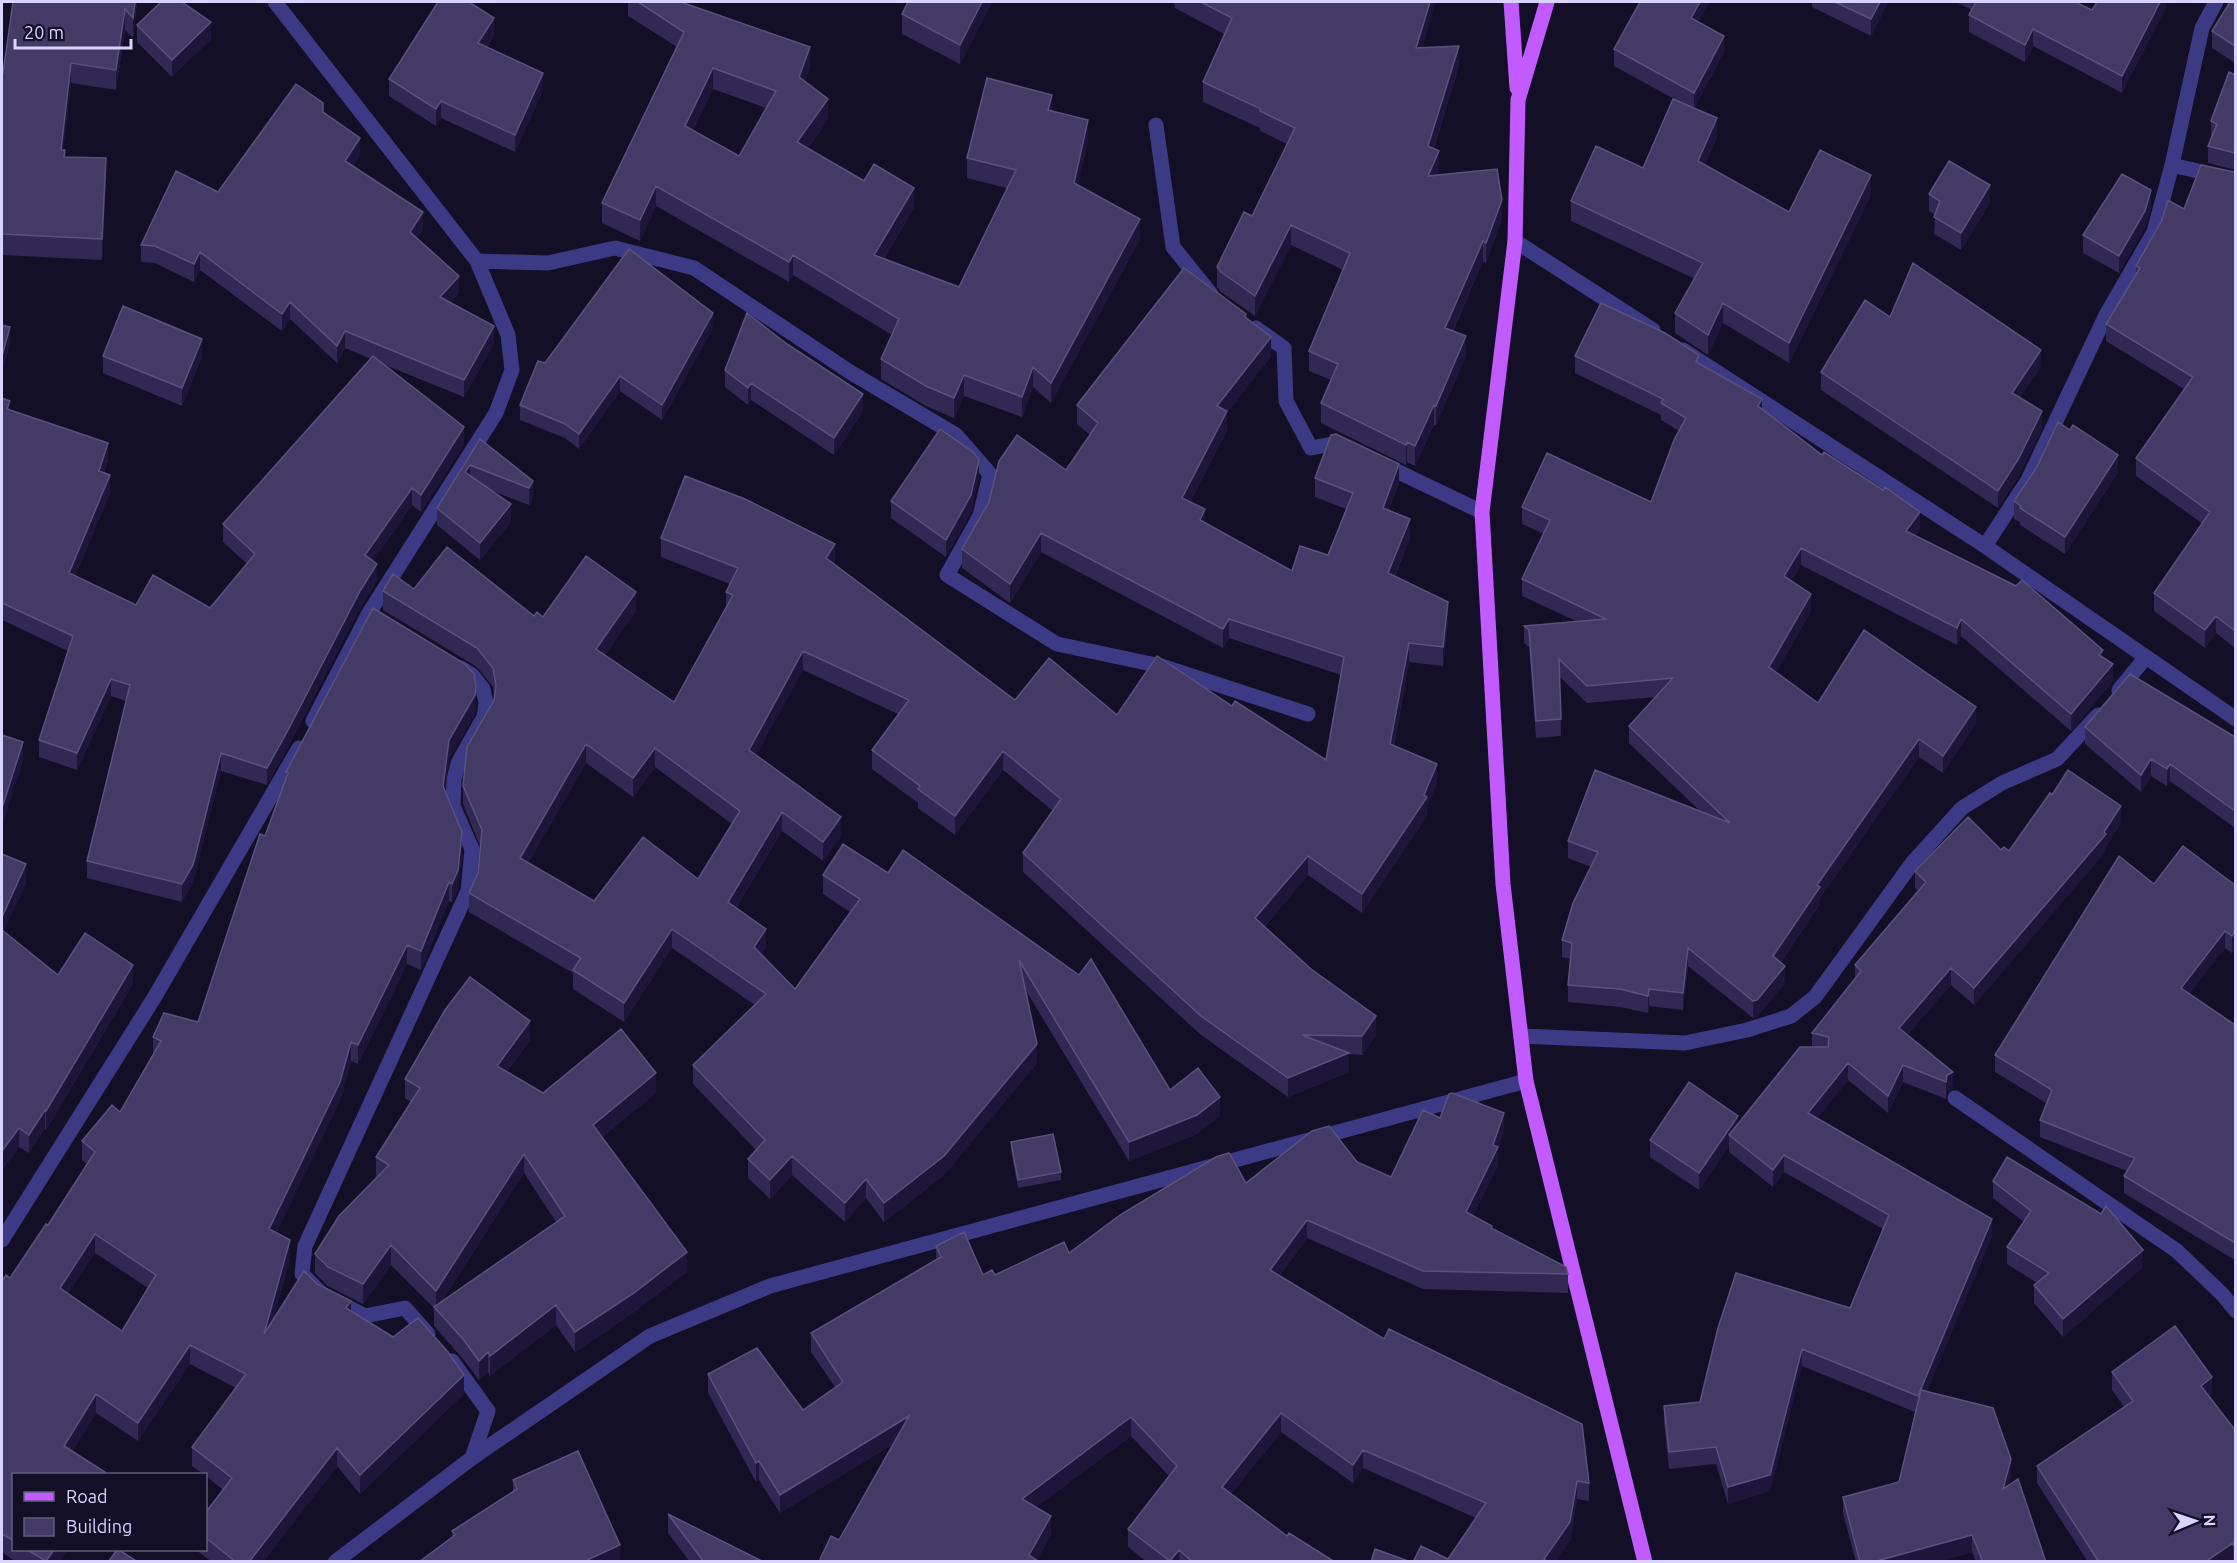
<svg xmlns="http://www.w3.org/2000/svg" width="2237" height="1563" viewBox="0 0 2237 1563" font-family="Ubuntu,sans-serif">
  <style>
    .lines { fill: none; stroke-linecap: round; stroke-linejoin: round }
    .minor { stroke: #3d3a85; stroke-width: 15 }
    .major { stroke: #c25bff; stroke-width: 15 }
    .wall { fill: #312854; fill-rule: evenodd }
    .shaded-wall { fill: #1d163a }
    .building { fill: #433a66; stroke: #5a527e; stroke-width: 1.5; fill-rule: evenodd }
  </style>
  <rect width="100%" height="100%" fill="#130f26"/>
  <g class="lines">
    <path class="minor" d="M 275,2 L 477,261 L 508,335 L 512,370 L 496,413 L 369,613 L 313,721
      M 1156,125 L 1173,247 L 1211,294
      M 2172,165 L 2236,180
      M 1515,241 L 1653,330
      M 477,261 L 548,263 L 615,248 L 694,268 L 850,372 L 956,435 L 990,474 L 980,516 L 947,575 L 1057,644 L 1161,666 L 1308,714
      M 1256,328 L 1284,348 L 1286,401 L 1311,448 L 1337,443 L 1347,448
      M 1683,350 L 1985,546 L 2236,719
      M 1382,464 L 1482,512
      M 1985,546 L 2028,480 L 2106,315 L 2154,232 L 2172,165 L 2202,28 L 2216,2
      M 2119,690 L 2146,657
      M 1521,1036 L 1685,1043 L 1747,1030 L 1791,1016 L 1815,997 L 1913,862 L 1962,808 L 2002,783 L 2057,759 L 2098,715
      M 1955,1098 L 2177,1251 L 2222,1294 L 2236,1311
      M 2,1240 L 154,998 L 299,748
      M 428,1334 L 405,1308 L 365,1316 L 322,1294 L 302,1274 L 305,1246 L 468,891 L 472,849 L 453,806 L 454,780 L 458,763 L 484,717 L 486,703 L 483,689 L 472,675 L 461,668
      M 452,1361 L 488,1411 L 472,1458
      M 335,1562 L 472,1458 L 650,1336 L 770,1286 L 1526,1081"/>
    <path class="major" d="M 1511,2 L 1517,88
      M 1547,2 L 1518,100 L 1515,241 L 1482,512 L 1503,884 L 1526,1081 L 1645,1562"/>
  </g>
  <path class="wall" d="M 13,2 L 137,2 L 133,38 L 125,30 L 116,90 L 71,83 L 63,150 L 65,157 L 106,179 L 102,260 L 2,255 L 2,73 L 3,73 Z
    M 628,2 L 681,2 L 810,67 L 805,81 L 828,119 L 808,148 L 914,208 L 884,259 L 959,287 L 1007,188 L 967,178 L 967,158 L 1052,111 L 1088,140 L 1078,185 L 1140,239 L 1051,403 L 1033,387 L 1022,417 L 964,396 L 954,418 L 926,406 L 881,379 L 881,359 L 892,335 L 793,275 L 789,282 L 656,206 L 640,241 L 602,223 L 602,203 L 677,47 L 628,16 ZM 713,89 L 766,108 L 739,156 L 693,130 Z
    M 908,2 L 992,2 L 988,10 L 960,64 L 902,34 L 902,14 Z
    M 1174,2 L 1435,2 L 1422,48 L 1459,66 L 1434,148 L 1439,171 L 1437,175 L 1502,219 L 1486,263 L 1483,261 L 1453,331 L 1466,356 L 1436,425 L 1434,425 L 1415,466 L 1407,462 L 1406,465 L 1321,423 L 1321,403 L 1331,380 L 1309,371 L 1309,351 L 1343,270 L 1291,245 L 1255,316 L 1221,292 L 1217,287 L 1217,267 L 1252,216 L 1287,144 L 1260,131 L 1260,128 L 1203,102 L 1203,82 L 1224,34 L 1175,8 Z
    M 1812,2 L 1888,2 L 1871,36 L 1812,7 Z
    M 1956,2 L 2075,2 L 2092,10 L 2166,2 L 2166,7 L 2122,93 L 2033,46 L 2025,62 L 1969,32 L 1969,15 L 1972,10 Z
    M 2235,2 L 2235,63 L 2212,48 L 2212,31 Z
    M 1698,22 L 1724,52 L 1694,108 L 1717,137 L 1705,165 L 1789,212 L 1871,195 L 1789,363 L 1723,323 L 1708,355 L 1675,333 L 1675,313 L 1695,279 L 1571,221 L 1571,201 L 1643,168 L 1678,101 L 1614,66 L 1614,49 Z
    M 137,25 L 211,39 L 172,77 L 137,42 Z
    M 494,35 L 487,47 L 543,90 L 515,152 L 441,118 L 436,126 L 389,96 L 389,79 Z
    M 2235,75 L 2235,170 L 2208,163 L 2208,146 L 2211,139 L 2211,121 Z
    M 323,112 L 360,155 L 353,166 L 423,229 L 417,238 L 459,293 L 451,302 L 494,343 L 464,397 L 385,365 L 464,444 L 421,512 L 412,505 L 373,561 L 377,581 L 360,608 L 287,749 L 267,785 L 221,771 L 193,882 L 182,902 L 87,878 L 87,861 L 126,701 L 111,696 L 77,770 L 39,757 L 39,740 L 68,651 L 2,620 L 2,398 L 10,410 L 108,460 L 104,473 L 110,493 L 75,576 L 136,605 L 210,608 L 247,564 L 223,542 L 223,524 L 371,359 L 345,348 L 337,363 L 290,319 L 282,331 L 200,270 L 194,282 L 155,263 L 141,262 L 141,245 L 218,192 Z
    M 2234,172 L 2235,172 L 2235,648 L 2216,633 L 2205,648 L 2154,611 L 2154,593 L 2203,524 L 2136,476 L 2136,458 L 2184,389 L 2106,341 L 2106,324 L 2136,276 L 2136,266 L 2184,209 Z
    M 1929,194 L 1990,202 L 1961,250 L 1934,234 L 1935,215 L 1929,211 Z
    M 2151,207 L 2145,228 L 2119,273 L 2083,253 L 2083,235 Z
    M 1246,317 L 1271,356 L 1227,413 L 1227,430 L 1190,502 L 1205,523 L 1292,571 L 1328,555 L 1346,509 L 1315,497 L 1315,478 L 1399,483 L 1389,510 L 1410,538 L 1395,576 L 1448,621 L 1443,666 L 1409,662 L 1394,746 L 1437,783 L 1427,806 L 1427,816 L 1362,913 L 1308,875 L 1264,927 L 1376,1035 L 1362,1055 L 1349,1054 L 1349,1072 L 1288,1097 L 1201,1035 L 1023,872 L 1023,853 L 1053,811 L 1003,770 L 955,835 L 918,808 L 918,803 L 872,769 L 872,750 L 898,714 L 803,670 L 756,755 L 841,836 L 823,861 L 782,831 L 736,908 L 766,947 L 761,954 L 795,989 L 850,912 L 823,894 L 823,875 L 888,873 L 903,850 L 1170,1090 L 1220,1116 L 1197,1134 L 1129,1161 L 1025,989 L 1037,1063 L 944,1175 L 884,1222 L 866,1198 L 845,1222 L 792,1175 L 770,1199 L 748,1178 L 748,1159 L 756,1150 L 693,1084 L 693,1065 L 755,1005 L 672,948 L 624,1022 L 573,989 L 573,973 L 469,912 L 469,893 L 478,873 L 480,846 L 463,804 L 463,786 L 494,700 L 494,696 L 493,687 L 477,667 L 383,610 L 383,591 L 414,589 L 534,616 L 543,617 L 636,611 L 605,655 L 674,702 L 726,607 L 726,592 L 730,584 L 661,557 L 661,538 L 835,563 L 834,565 L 1015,700 L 1117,715 L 1232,706 L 1326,760 L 1341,675 L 1229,638 L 1223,648 L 1041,552 L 1010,603 L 962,568 L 962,549 L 1066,470 L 1090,435 L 1077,424 L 1077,405 ZM 586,763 L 633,797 L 655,767 L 732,824 L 698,879 L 594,901 L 528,863 Z
    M 1890,317 L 2041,367 L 2020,398 L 2042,429 L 2019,475 L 1998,508 L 1821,390 L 1821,372 Z
    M 713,328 L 662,420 L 620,391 L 579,449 L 565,438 L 520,420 L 520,405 L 545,363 Z
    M 103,356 L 202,356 L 182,406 L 103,373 Z
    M 1575,356 L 1699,364 L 1762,409 L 1920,529 L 1915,536 L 2103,658 L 2113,681 L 2071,731 L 1961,636 L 1957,645 L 1801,565 L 1791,581 L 1811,611 L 1776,672 L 1818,703 L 1976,724 L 1943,773 L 1919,757 L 1820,898 L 1820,904 L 1781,962 L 1785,983 L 1757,1017 L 1753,1018 L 1688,966 L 1683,1010 L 1649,1006 L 1648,1013 L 1620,1007 L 1568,1002 L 1568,985 L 1570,959 L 1562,957 L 1562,940 L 1591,867 L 1568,858 L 1568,841 L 1700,811 L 1629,743 L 1629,726 L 1656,697 L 1587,703 L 1560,677 L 1561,736 L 1536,738 L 1529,647 L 1524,643 L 1524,626 L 1576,621 L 1522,596 L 1522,579 L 1544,534 L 1522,524 L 1522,507 L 1651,502 L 1679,431 L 1661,420 L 1661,415 L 1575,373 Z
    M 725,370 L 863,411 L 834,455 L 751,400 L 748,405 L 725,387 Z
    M 480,439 L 533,481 L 533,498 L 529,505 L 490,490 L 511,522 L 480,560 L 437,525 L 437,508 Z
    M 2118,472 L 2065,554 L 2020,525 L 2020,522 L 2014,519 L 2014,501 Z
    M 979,477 L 971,512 L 946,557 L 891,518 L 891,501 Z
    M 476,703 L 475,714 L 449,759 L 445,791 L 462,851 L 458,888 L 452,902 L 449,901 L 421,970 L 407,964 L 358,1064 L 351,1061 L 340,1101 L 276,1233 L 290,1259 L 273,1320 L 317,1284 L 351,1311 L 464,1394 L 360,1494 L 337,1466 L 263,1562 L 212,1562 L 196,1550 L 206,1550 L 206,1512 L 223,1490 L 206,1476 L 206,1474 L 203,1474 L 192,1466 L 192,1447 L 236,1388 L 190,1364 L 138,1441 L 96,1413 L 72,1451 L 105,1474 L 14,1474 L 14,1550 L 67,1550 L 59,1562 L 16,1562 L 2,1552 L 2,1281 L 10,1278 L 48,1225 L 87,1164 L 82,1160 L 82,1141 L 120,1112 L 153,1054 L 153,1037 L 198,1022 L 286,778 L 286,772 ZM 95,1253 L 148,1288 L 122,1331 L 68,1294 Z
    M 2085,727 L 2235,737 L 2235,828 L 2170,781 L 2167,786 L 2151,776 L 2141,792 L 2085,744 Z
    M 2121,823 L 2106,846 L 2106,851 L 1974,1005 L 1951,985 L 1907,1035 L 1953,1089 L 1947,1092 L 1946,1099 L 1903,1082 L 1888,1113 L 1848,1080 L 1817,1118 L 1992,1236 L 1927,1391 L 2011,1476 L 2008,1485 L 2046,1562 L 1976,1562 L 1972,1552 L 1937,1562 L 1856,1562 L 1843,1514 L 1843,1497 L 1899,1482 L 1915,1412 L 1802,1366 L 1770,1491 L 1728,1504 L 1716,1464 L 1669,1469 L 1664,1422 L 1664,1406 L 1700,1402 L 1850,1308 L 1883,1229 L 1784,1172 L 1773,1187 L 1729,1152 L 1729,1146 L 1699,1190 L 1650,1157 L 1650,1140 L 1738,1124 L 1812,1047 L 1812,1033 L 1855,978 L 1855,965 L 1918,891 L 1915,888 L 1915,871 L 2001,850 L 2009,851 Z
    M 2,854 L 26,883 L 3,932 L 58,975 L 133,984 L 46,1130 L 45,1128 L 29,1153 L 19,1147 L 2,1170 Z
    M 2154,884 L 2235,885 L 2235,948 L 2232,953 L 2225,948 L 2189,994 L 2235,1025 L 2235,1260 L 2124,1193 L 2124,1176 L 2127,1171 L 2040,1137 L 2040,1120 L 2046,1103 L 1995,1072 L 1995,1055 Z
    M 530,1040 L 507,1072 L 543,1093 L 656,1093 L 602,1137 L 687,1272 L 634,1312 L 575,1352 L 556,1325 L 490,1376 L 488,1372 L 479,1380 L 463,1359 L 434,1326 L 434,1308 L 391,1265 L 363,1304 L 328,1286 L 315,1273 L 315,1254 L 377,1177 L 376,1176 L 376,1157 L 411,1102 L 405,1098 L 405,1079 ZM 524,1173 L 556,1222 L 442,1301 Z
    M 1440,1118 L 1504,1131 L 1498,1150 L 1498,1165 L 1473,1216 L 1492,1229 L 1568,1274 L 1568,1293 L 1423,1289 L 1307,1238 L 1280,1275 L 1589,1483 L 1589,1501 L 1577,1499 L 1570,1541 L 1448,1559 L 1476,1518 L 1363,1468 L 1353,1483 L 1281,1432 L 1231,1494 L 1287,1536 L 1335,1562 L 1147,1562 L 1128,1547 L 1128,1529 L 1169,1476 L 1131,1436 L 1036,1507 L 1051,1534 L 1037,1560 L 1039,1562 L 820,1562 L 820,1559 L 839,1540 L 893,1444 L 780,1513 L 759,1480 L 756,1482 L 708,1393 L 708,1374 L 803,1410 L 835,1387 L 811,1352 L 811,1333 L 936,1259 L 936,1246 L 983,1275 L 995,1275 L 1069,1253 L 1246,1183 L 1357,1162 L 1391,1177 Z
    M 1011,1142 L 1061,1172 L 1061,1180 L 1018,1188 L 1011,1151 Z
    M 1993,1181 L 2143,1267 L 2063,1337 L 2034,1303 L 2034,1285 L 2037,1283 L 2007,1264 L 2007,1247 L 2024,1222 L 1993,1198 Z
    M 2112,1372 L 2212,1394 L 2209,1396 L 2235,1430 L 2235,1562 L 2233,1561 L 2231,1562 L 2088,1562 L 2037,1483 L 2037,1466 L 2124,1407 L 2112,1390 Z
    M 513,1480 L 620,1562 L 452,1538 L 452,1531 L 513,1492 Z
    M 668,1514 L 764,1562 L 690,1562 L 668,1533 Z"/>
  <path class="shaded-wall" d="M 135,2 L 137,2 L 133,38 L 133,18 Z
    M 982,2 L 992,2 L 988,10 L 960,64 L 960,45 Z
    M 1430,2 L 1435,2 L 1435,4 L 1416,68 L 1416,48 Z
    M 1700,2 L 1710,2 L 1691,34 L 1691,18 Z
    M 1880,2 L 1888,2 L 1871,36 L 1871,19 Z
    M 2160,2 L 2166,2 L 2166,7 L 2122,93 L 2122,76 Z
    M 125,9 L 125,30 L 116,90 L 116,70 Z
    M 494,18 L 494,35 L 478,60 L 478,43 Z
    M 211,22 L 211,39 L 172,77 L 172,60 Z
    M 2033,29 L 2033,46 L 2025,62 L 2025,45 Z
    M 1724,36 L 1724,52 L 1694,110 L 1694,93 Z
    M 1459,46 L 1459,66 L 1428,166 L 1428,146 Z
    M 810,47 L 810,67 L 799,97 L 799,77 Z
    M 71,63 L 71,83 L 61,170 L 61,150 Z
    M 713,68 L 713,89 L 685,146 L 685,126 Z
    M 543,73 L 543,90 L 515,152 L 515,135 Z
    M 1052,95 L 1052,115 L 1048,110 Z
    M 828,99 L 828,119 L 797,163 L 797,142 Z
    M 441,101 L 441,118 L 436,126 L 436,109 Z
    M 1717,118 L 1717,137 L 1698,181 L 1698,161 Z
    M 1088,120 L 1088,140 L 1074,203 L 1074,183 Z
    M 360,138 L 360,155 L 345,178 L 345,161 Z
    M 1439,151 L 1439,171 L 1428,196 L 1428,176 Z
    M 106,158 L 106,179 L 102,260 L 102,239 Z
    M 1871,175 L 1871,195 L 1789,363 L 1789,343 Z
    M 1990,185 L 1990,202 L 1961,250 L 1961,233 Z
    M 656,186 L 656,206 L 640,241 L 640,220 Z
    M 914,188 L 914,208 L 874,275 L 874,255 Z
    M 2151,190 L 2151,207 L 2145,228 L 2119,273 L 2119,256 Z
    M 1502,200 L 1502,219 L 1486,263 L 1486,243 Z
    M 423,212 L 423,229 L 410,249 L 410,232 Z
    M 1140,219 L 1140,239 L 1051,403 L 1051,383 Z
    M 1291,225 L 1291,245 L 1255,316 L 1255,296 Z
    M 1483,241 L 1483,261 L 1445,347 L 1445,328 Z
    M 200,252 L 200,270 L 194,282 L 194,264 Z
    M 793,255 L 793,275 L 789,282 L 789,262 Z
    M 459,276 L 459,293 L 440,314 L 440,297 Z
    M 290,302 L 290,319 L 282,331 L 282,314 Z
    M 1723,303 L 1723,323 L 1708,355 L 1708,335 Z
    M 713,313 L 713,328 L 662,420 L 662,405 Z
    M 494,326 L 494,343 L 464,397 L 464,380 Z
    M 10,327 L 10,345 L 2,373 L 2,356 Z
    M 345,331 L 345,348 L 337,363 L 337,346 Z
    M 1466,336 L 1466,356 L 1436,425 L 1436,406 Z
    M 1271,337 L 1271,356 L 1227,413 L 1227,430 L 1182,517 L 1182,498 L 1217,406 Z
    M 202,339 L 202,356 L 182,406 L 182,388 Z
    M 2041,350 L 2041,367 L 2012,410 L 2012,393 Z
    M 1033,367 L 1033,387 L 1022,417 L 1022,397 Z
    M 964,375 L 964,396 L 954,418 L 954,398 Z
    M 620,376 L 620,391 L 579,449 L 579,434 Z
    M 751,383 L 751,400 L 748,405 L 748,388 Z
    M 863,394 L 863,411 L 834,455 L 834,438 Z
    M 1762,399 L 1762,416 L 1758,406 Z
    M 1434,405 L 1434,425 L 1415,466 L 1415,446 Z
    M 2042,411 L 2042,429 L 2019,475 L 1998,508 L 1998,491 Z
    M 464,427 L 464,444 L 421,512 L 421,495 Z
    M 1407,442 L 1407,462 L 1406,465 L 1406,445 Z
    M 108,443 L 108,460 L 99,489 L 99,471 Z
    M 2118,455 L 2118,472 L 2065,554 L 2065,537 Z
    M 979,460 L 979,477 L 971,512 L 946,557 L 946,540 Z
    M 1399,464 L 1399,483 L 1383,527 L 1383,508 Z
    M 470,465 L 470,482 L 465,472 Z
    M 110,475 L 110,493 L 69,590 L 69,573 Z
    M 533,481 L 533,498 L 529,505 L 529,488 Z
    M 412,488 L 412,505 L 365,573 L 365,555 Z
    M 511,504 L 511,522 L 480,560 L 480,543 Z
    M 1205,509 L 1205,528 L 1200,520 Z
    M 1920,512 L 1920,529 L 1906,548 L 1906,531 Z
    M 1410,519 L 1410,538 L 1388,591 L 1388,573 Z
    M 1041,533 L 1041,552 L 1010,603 L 1010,584 Z
    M 835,544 L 835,563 L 826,577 L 826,558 Z
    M 1801,548 L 1801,565 L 1784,593 L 1784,576 Z
    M 377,564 L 377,581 L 360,608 L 287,749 L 267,785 L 267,768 L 360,591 Z
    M 636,592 L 636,611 L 596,668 L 596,649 Z
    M 1811,594 L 1811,611 L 1769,684 L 1769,667 Z
    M 1448,602 L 1448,621 L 1443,666 L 1443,647 Z
    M 2216,616 L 2216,633 L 2205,648 L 2205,630 Z
    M 1229,619 L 1229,638 L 1223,648 L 1223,629 Z
    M 1961,619 L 1961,636 L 1957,645 L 1957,628 Z
    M 1409,643 L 1409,662 L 1390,763 L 1390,744 Z
    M 2103,650 L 2103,667 L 2099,655 Z
    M 803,651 L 803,670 L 749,769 L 749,750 Z
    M 2113,664 L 2113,681 L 2071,731 L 2071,714 Z
    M 111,679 L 111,696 L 77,770 L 77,753 Z
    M 476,685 L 476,703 L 475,714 L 449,759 L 443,805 L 443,786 L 449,740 Z
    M 1976,707 L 1976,724 L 1943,773 L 1943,756 Z
    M 1919,739 L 1919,757 L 1820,898 L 1820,904 L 1773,973 L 1773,956 L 1817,885 Z
    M 23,742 L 23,761 L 2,827 L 2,808 Z
    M 586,744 L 586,763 L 520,877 L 520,858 Z
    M 655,748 L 655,767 L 633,797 L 633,778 Z
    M 1003,751 L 1003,770 L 955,835 L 955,816 Z
    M 221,753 L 221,771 L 193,882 L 182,902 L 182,884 Z
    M 2151,759 L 2151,776 L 2141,792 L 2141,775 Z
    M 1437,764 L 1437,783 L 1427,806 L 1427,816 L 1362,913 L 1362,894 L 1424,795 Z
    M 2170,764 L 2170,781 L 2167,786 L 2167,769 Z
    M 2121,806 L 2121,823 L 2106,846 L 2106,851 L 1974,1005 L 1974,988 L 2104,832 Z
    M 782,812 L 782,831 L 728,921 L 728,902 Z
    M 841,817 L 841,836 L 823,861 L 823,842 Z
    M 462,832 L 462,851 L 458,888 L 452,902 L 452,884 Z
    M 1308,856 L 1308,875 L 1255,937 L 1255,918 Z
    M 26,864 L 26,883 L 2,935 L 2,917 Z
    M 449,882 L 449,901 L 421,970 L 421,951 Z
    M 672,929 L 672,948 L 624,1022 L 624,1003 Z
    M 766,929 L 766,947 L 754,966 L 754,947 Z
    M 2225,931 L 2225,948 L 2181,1005 L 2181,988 Z
    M 2235,931 L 2235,948 L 2232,953 L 2232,936 Z
    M 407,945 L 407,964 L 358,1064 L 358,1045 Z
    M 1688,948 L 1688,966 L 1683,1010 L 1683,993 Z
    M 133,965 L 133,984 L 46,1130 L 46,1111 Z
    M 1785,966 L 1785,983 L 1757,1017 L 1753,1018 L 1753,1001 Z
    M 1951,968 L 1951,985 L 1899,1045 L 1899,1028 Z
    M 1649,989 L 1649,1006 L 1648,1013 L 1648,996 Z
    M 1376,1016 L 1376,1035 L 1362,1055 L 1362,1036 Z
    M 530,1021 L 530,1040 L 497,1085 L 497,1066 Z
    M 351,1042 L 351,1061 L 340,1101 L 269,1248 L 269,1229 Z
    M 1037,1044 L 1037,1063 L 944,1175 L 884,1222 L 884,1203 Z
    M 1349,1053 L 1349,1072 L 1288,1097 L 1288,1078 Z
    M 1848,1063 L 1848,1080 L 1808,1130 L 1808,1113 Z
    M 1903,1065 L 1903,1082 L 1888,1113 L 1888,1096 Z
    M 1953,1072 L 1953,1089 L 1947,1092 L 1946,1099 L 1946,1082 L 1947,1075 Z
    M 656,1073 L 656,1093 L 593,1144 L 593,1125 Z
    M 1220,1097 L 1220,1116 L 1197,1134 L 1129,1161 L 1129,1142 Z
    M 45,1110 L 45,1128 L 29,1153 L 29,1135 Z
    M 1504,1113 L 1504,1131 L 1498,1150 L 1498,1165 L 1466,1230 L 1466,1212 L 1493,1145 Z
    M 1738,1116 L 1738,1133 L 1729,1135 L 1729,1146 L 1699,1190 L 1699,1173 Z
    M 19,1128 L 19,1147 L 2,1170 L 2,1151 Z
    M 524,1154 L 524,1173 L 436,1310 L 436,1291 Z
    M 1784,1155 L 1784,1172 L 1773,1187 L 1773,1170 Z
    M 792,1156 L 792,1175 L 770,1199 L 770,1180 Z
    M 866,1179 L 866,1198 L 845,1222 L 845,1203 Z
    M 1992,1219 L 1992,1236 L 1918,1413 L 1918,1396 Z
    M 1307,1220 L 1307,1238 L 1270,1288 L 1270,1270 Z
    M 95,1234 L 95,1253 L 60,1307 L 60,1288 Z
    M 290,1240 L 290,1259 L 264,1353 L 264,1334 Z
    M 391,1245 L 391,1265 L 363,1304 L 363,1284 Z
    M 2143,1250 L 2143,1267 L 2063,1337 L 2063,1319 Z
    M 687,1252 L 687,1272 L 634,1312 L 575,1352 L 575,1332 Z
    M 351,1301 L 351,1320 L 346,1308 Z
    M 556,1305 L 556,1325 L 490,1376 L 490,1356 Z
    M 190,1345 L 190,1364 L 138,1441 L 138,1423 Z
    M 1802,1349 L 1802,1366 L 1770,1491 L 1728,1504 L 1728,1487 Z
    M 488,1352 L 488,1372 L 479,1380 L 479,1361 Z
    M 464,1375 L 464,1394 L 360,1494 L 360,1475 Z
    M 2212,1377 L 2212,1394 L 2201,1403 L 2201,1386 Z
    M 96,1394 L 96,1413 L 64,1465 L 64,1446 Z
    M 1281,1413 L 1281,1432 L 1222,1505 L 1222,1487 Z
    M 909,1416 L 909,1434 L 780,1513 L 780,1495 Z
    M 1131,1417 L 1131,1436 L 1022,1518 L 1022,1499 Z
    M 337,1448 L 337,1466 L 263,1562 L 249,1562 Z
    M 1363,1450 L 1363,1468 L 1353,1483 L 1353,1465 Z
    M 2011,1459 L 2011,1476 L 2003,1506 L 2003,1489 Z
    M 759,1461 L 759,1480 L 756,1482 L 756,1463 Z
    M 1577,1481 L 1577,1499 L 1570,1541 L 1555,1562 L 1544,1562 L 1544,1559 Z
    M 1051,1516 L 1051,1534 L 1036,1562 L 1029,1555 Z
    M 1972,1535 L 1972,1552 L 1937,1562 L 1873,1562 Z
    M 2233,1543 L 2233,1561 L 2231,1562 L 2205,1562 Z
    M 620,1545 L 620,1562 L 583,1562 Z
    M 54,1550 L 67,1550 L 59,1562 L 46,1562 Z
    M 1179,1550 L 1179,1562 L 1170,1561 Z"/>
  <path class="building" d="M 13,2 L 135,2 L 133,18 L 125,9 L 116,70 L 71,63 L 61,150 L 65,150 L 64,157 L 106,158 L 102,239 L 2,234 L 2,73 L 3,73 Z
    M 161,2 L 182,2 L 211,22 L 172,60 L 137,25 Z
    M 438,2 L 469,2 L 494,18 L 478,43 L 543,73 L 515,135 L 441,101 L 436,109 L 389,79 Z
    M 638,2 L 681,2 L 810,47 L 799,77 L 828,99 L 797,142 L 864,181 L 874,164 L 914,188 L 874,255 L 959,287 L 1016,170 L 967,158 L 987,78 L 1052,95 L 1048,110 L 1088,120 L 1074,183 L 1140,219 L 1051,383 L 1033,367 L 1022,397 L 964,375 L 954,398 L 926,386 L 881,359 L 899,319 L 793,255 L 789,262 L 656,186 L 640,220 L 602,203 L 684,32 ZM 713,68 L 776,91 L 739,156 L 685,126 Z
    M 908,2 L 982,2 L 960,45 L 902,14 Z
    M 1201,2 L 1430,2 L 1416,48 L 1459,46 L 1428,146 L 1439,151 L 1428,176 L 1497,169 L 1502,200 L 1486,243 L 1483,241 L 1445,328 L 1466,336 L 1436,406 L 1434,405 L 1415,446 L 1407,442 L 1406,445 L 1321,403 L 1338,364 L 1309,351 L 1350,253 L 1291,225 L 1255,296 L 1221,272 L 1217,267 L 1244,212 L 1252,216 L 1295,128 L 1260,111 L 1261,109 L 1203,82 L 1232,18 Z
    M 1640,2 L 1700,2 L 1691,18 L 1724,36 L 1694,93 L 1614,49 Z
    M 1835,2 L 1880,2 L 1871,19 Z
    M 1976,2 L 2075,2 L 2092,10 L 2097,2 L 2160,2 L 2122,76 L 2033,29 L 2025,45 L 1969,15 Z
    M 2230,2 L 2235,2 L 2235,46 L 2212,31 Z
    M 2229,72 L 2235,75 L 2235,153 L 2208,146 L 2217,124 L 2211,121 Z
    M 296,84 L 323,103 L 323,112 L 360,138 L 345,161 L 423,212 L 410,232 L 459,276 L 440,297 L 494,326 L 464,380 L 345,331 L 337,346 L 290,302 L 282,314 L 200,252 L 194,264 L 155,246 L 141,245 L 176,171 L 218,192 Z
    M 1673,99 L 1717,118 L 1698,161 L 1789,212 L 1820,150 L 1871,175 L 1789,343 L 1723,303 L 1708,335 L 1675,313 L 1703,263 L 1571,201 L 1596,146 L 1643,168 Z
    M 1949,161 L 1990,185 L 1961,233 L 1934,217 L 1940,201 L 1929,194 Z
    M 2201,165 L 2235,172 L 2235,631 L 2216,616 L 2205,630 L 2154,593 L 2210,512 L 2136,458 L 2193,377 L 2106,324 L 2140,268 L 2136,266 L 2162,220 L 2168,200 L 2184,209 Z
    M 2122,174 L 2151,190 L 2145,211 L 2119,256 L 2083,235 Z
    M 629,249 L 713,313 L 662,405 L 620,376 L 579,434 L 565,424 L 520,405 L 538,361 L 545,363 Z
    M 1913,263 L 2041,350 L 2012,393 L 2042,411 L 2019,458 L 1998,491 L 1821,372 L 1865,300 L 1890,317 Z
    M 1184,268 L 1246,314 L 1245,317 L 1271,337 L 1217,406 L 1227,411 L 1182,498 L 1205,509 L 1200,520 L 1292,571 L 1300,546 L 1328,555 L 1353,493 L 1315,478 L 1331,435 L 1336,434 L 1399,464 L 1383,508 L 1410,519 L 1388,573 L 1448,602 L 1443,647 L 1409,643 L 1390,744 L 1437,764 L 1424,795 L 1427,797 L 1362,894 L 1308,856 L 1255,918 L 1311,969 L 1376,1016 L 1362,1036 L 1302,1035 L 1349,1053 L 1288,1078 L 1201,1016 L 1023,853 L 1061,799 L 1003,751 L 955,816 L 918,789 L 920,786 L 872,750 L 909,700 L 803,651 L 749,750 L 841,817 L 823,842 L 782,812 L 728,902 L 766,929 L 754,947 L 795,989 L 860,899 L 823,875 L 843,844 L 888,873 L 903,850 L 1079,975 L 1091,959 L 1170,1090 L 1198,1068 L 1220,1097 L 1197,1115 L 1129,1142 L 1019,960 L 1037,1044 L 944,1156 L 884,1203 L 866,1179 L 845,1203 L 792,1156 L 770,1180 L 748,1159 L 765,1140 L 693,1065 L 766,994 L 672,929 L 624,1003 L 573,970 L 581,958 L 469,893 L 478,873 L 482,830 L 463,786 L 467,747 L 494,700 L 496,685 L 493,668 L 477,648 L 383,591 L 393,574 L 414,589 L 447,547 L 534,616 L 537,612 L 543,617 L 586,556 L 636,592 L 596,649 L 674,702 L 733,595 L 726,592 L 738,568 L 661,538 L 685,476 L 745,499 L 835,544 L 826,558 L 1015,700 L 1049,658 L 1117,715 L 1157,656 L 1232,706 L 1235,701 L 1326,760 L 1344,657 L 1229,619 L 1223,629 L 1041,533 L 1010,584 L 962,549 L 989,502 L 999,461 L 1017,435 L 1066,470 L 1098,423 L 1077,405 ZM 586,744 L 633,778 L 655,748 L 740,811 L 698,879 L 643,837 L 594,901 L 520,858 Z
    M 1601,303 L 1665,333 L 1699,355 L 1696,362 L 1762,399 L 1758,406 L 1822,455 L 1824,452 L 1883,490 L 1885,487 L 1920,512 L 1906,531 L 2016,586 L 2022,580 L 2103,650 L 2099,655 L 2113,664 L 2071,714 L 1961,619 L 1957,628 L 1801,548 L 1784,576 L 1811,594 L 1769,667 L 1818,703 L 1864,630 L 1976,707 L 1943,756 L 1919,739 L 1817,885 L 1820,887 L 1773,956 L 1785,966 L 1757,1000 L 1753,1001 L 1688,948 L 1683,993 L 1649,989 L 1648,996 L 1620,989 L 1568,985 L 1572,943 L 1562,940 L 1573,903 L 1598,852 L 1568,841 L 1595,770 L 1730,823 L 1629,726 L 1673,678 L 1587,686 L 1559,659 L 1561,719 L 1536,721 L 1529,630 L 1524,626 L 1606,619 L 1522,579 L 1550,520 L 1522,507 L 1547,453 L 1651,502 L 1674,440 L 1686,418 L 1661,403 L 1663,399 L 1575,356 Z
    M 123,306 L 202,339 L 182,388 L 103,356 Z
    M 747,313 L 787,344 L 863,394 L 834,438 L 751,383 L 748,388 L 725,370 Z
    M 2,325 L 10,327 L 2,356 Z
    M 373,356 L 464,427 L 421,495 L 412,488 L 365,555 L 377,564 L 360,591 L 287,732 L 267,768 L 221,753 L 193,865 L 182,884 L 87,861 L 130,685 L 111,679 L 77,753 L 39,740 L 73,636 L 2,603 L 2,398 L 10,401 L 7,409 L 108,443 L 99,471 L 110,475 L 69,573 L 136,605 L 153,575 L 210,608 L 255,554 L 223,524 Z
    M 2058,422 L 2070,430 L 2073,425 L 2118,455 L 2065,537 L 2020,508 L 2021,506 L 2014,501 L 2037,467 Z
    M 940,429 L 973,452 L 979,460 L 971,495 L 946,540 L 891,501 Z
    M 480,439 L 533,481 L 529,488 L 470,465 L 465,472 L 511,504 L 480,543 L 437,508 Z
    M 373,608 L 465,664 L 474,674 L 476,685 L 475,695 L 449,740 L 443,786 L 462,832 L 458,870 L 452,884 L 449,882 L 421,951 L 407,945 L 358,1045 L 351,1042 L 340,1082 L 269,1229 L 290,1240 L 264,1334 L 304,1271 L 317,1284 L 351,1301 L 346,1308 L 393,1337 L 418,1318 L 448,1352 L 464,1375 L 360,1475 L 337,1448 L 249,1562 L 236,1562 L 206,1538 L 206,1512 L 232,1478 L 192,1447 L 246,1374 L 190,1345 L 138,1423 L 96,1394 L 64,1446 L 105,1472 L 104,1474 L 14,1474 L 14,1541 L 2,1534 L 2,1281 L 6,1275 L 10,1278 L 46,1224 L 48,1225 L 95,1152 L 82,1141 L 112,1105 L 120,1112 L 161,1041 L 153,1037 L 164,1013 L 198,1022 L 260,834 L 265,836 L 288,773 L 286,772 ZM 95,1234 L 156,1275 L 122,1331 L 60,1288 Z
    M 2130,674 L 2235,737 L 2235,811 L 2170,764 L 2167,769 L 2151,759 L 2141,775 L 2085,727 Z
    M 2,735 L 23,742 L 2,808 Z
    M 2068,770 L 2121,806 L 2104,832 L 2106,834 L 1974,988 L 1951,968 L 1899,1028 L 1953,1072 L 1947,1075 L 1946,1082 L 1903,1065 L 1888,1096 L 1848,1063 L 1808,1113 L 1992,1219 L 1918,1396 L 1802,1349 L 1770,1475 L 1728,1487 L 1716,1447 L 1669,1452 L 1664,1406 L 1700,1402 L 1718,1328 L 1736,1273 L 1850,1308 L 1889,1215 L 1784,1155 L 1773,1170 L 1729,1135 L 1800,1047 L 1828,1047 L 1829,1037 L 1812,1033 L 1861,971 L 1855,965 L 1926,882 L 1915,871 L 1968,817 L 2001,850 L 2004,847 L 2009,851 L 2050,793 L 2052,795 Z
    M 2183,846 L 2235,885 L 2235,931 L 2232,936 L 2225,931 L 2181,988 L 2235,1025 L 2235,1243 L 2124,1176 L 2135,1158 L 2040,1120 L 2052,1090 L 1995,1055 L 2119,856 L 2154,884 Z
    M 2,854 L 26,864 L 2,917 Z
    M 2,930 L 58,975 L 85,933 L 133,965 L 46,1111 L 45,1110 L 29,1135 L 19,1128 L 2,1151 Z
    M 470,977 L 530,1021 L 497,1066 L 543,1093 L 621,1029 L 656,1073 L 593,1125 L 687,1252 L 634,1293 L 575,1332 L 556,1305 L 490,1356 L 488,1352 L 479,1361 L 463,1339 L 434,1307 L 565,1216 L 524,1154 L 436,1291 L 391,1245 L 363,1284 L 328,1267 L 315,1254 L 339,1216 L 389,1165 L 376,1157 L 420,1088 L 405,1079 L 445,1010 Z
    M 1689,1082 L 1738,1116 L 1699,1173 L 1650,1140 Z
    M 1452,1093 L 1504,1113 L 1493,1145 L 1498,1147 L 1466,1212 L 1492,1226 L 1491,1228 L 1566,1267 L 1568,1274 L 1423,1271 L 1307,1220 L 1270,1270 L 1384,1339 L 1389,1329 L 1582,1424 L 1589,1483 L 1577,1481 L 1570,1522 L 1544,1559 L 1548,1562 L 1413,1562 L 1421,1546 L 1448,1559 L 1486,1503 L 1363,1450 L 1353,1465 L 1281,1413 L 1222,1487 L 1287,1536 L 1289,1533 L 1335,1562 L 1193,1562 L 1179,1550 L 1170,1561 L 1128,1529 L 1177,1466 L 1131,1417 L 1022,1499 L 1051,1516 L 1029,1555 L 1039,1562 L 821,1562 L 820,1559 L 831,1536 L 839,1540 L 909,1416 L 780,1495 L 759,1461 L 756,1463 L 708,1374 L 757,1348 L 803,1410 L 843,1382 L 811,1333 L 941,1257 L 936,1246 L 964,1232 L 983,1275 L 992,1270 L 995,1275 L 1064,1242 L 1069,1253 L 1120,1215 L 1216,1157 L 1229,1153 L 1246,1183 L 1312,1131 L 1329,1126 L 1357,1162 L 1391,1177 L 1423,1110 L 1440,1118 L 1449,1094 Z
    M 1053,1134 L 1061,1172 L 1018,1180 L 1011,1142 Z
    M 2007,1157 L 2101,1214 L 2106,1206 L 2143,1250 L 2063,1319 L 2034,1285 L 2049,1273 L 2007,1247 L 2031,1211 L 1993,1181 Z
    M 2175,1326 L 2212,1377 L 2201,1386 L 2235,1430 L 2235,1548 L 2233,1543 L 2205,1562 L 2099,1562 L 2037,1466 L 2133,1401 L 2112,1372 Z
    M 1921,1390 L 1993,1408 L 2011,1459 L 2003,1489 L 2018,1479 L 2046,1562 L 1983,1562 L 1972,1535 L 1873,1562 L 1860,1562 L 1843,1497 L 1899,1482 Z
    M 578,1451 L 620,1545 L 583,1562 L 419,1562 L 455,1535 L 452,1531 L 517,1489 L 513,1480 Z
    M 668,1514 L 764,1562 L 704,1562 Z
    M 1375,1549 L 1411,1562 L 1371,1562 Z
    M 27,1550 L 54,1550 L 46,1561 Z
    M 117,1550 L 119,1550 L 138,1562 L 108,1562 Z"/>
  <rect width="2237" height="1563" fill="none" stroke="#d9d4ff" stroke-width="6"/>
  <rect x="12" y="1473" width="195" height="78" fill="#130f26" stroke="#625e7d" stroke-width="1.5"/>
  <rect x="24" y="1492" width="30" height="9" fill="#c25bff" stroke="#625e7d" stroke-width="1.5"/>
  <text x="66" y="1503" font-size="18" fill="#d9d4ff">Road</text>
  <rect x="24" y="1518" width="30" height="18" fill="#433a66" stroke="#625e7d" stroke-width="1.5"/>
  <text x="66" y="1533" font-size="18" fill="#d9d4ff">Building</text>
  <g transform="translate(2195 1521) rotate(88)" stroke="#130f26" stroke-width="4.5" paint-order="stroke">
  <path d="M0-4.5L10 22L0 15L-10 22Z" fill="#d9d4ff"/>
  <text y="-9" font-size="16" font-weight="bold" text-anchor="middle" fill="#d9d4ff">N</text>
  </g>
  <path d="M15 39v9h116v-9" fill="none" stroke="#d9d4ff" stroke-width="3"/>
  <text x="24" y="39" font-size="18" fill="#d9d4ff" stroke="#130f26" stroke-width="4.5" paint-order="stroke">20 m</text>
</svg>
